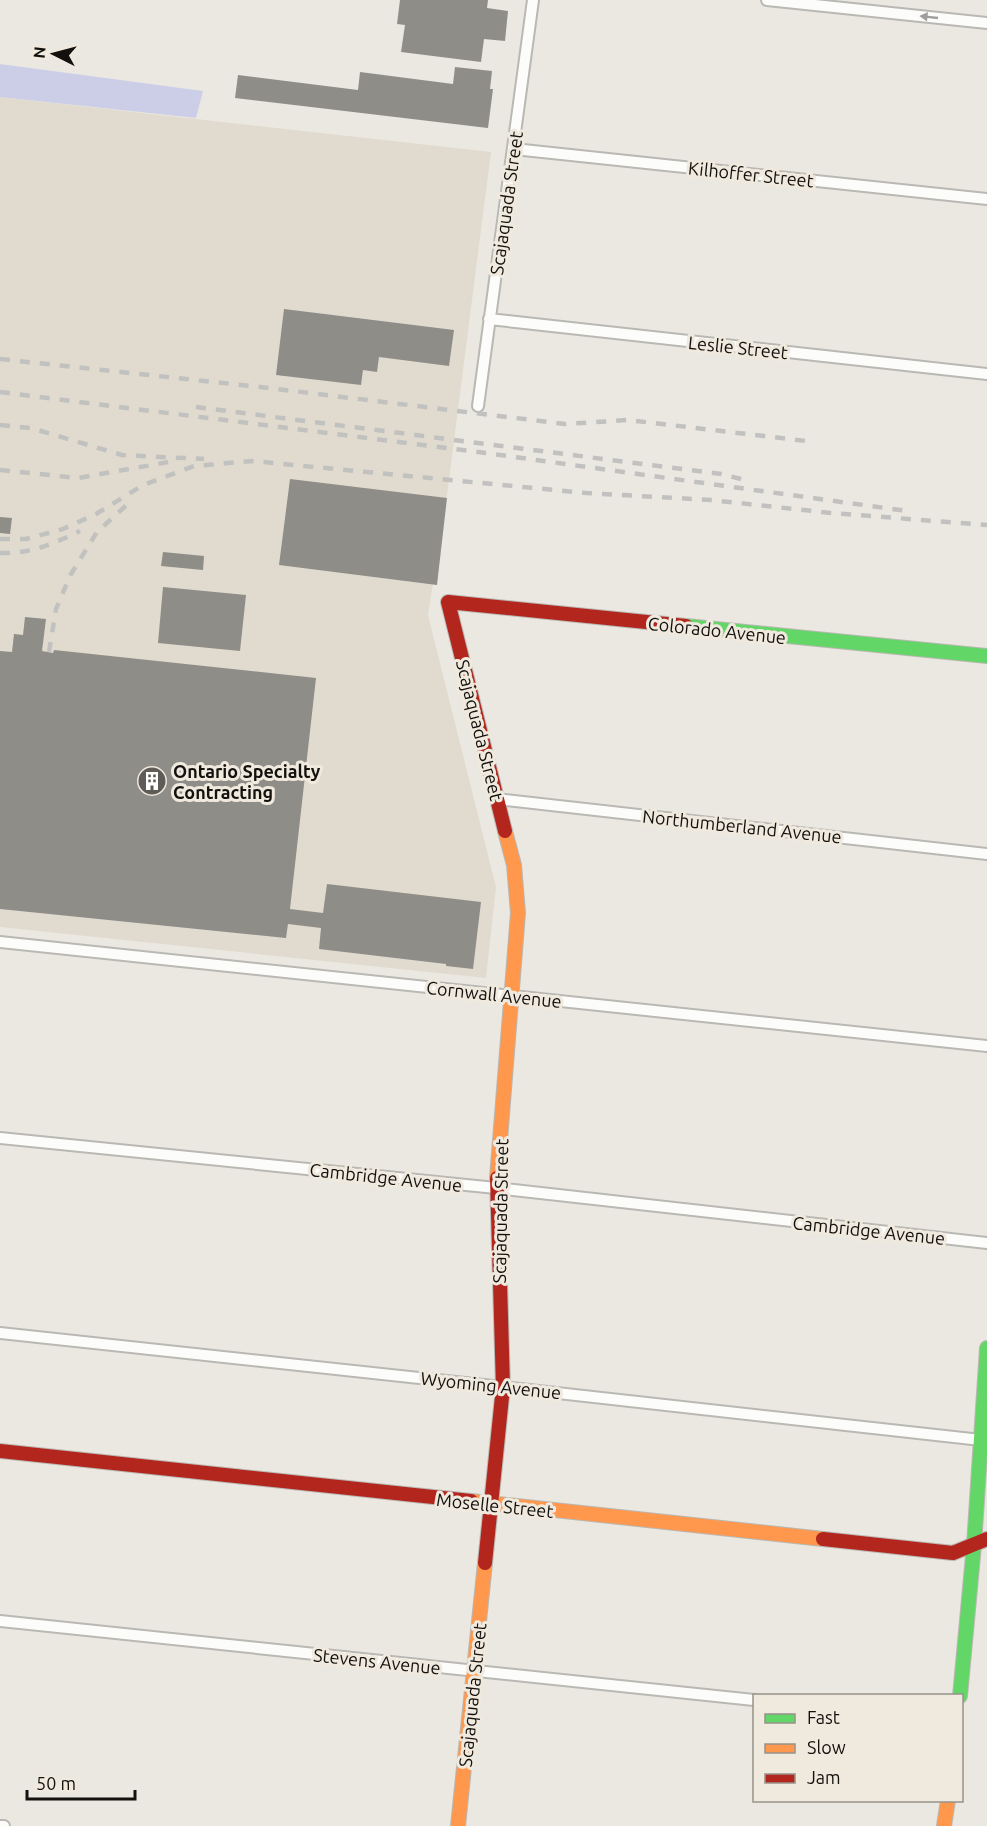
<svg xmlns="http://www.w3.org/2000/svg" width="987" height="1826" viewBox="0 0 987 1826" font-family="Ubuntu,sans-serif">
  <style>
    .built { fill: #e1dbcf }
    .green { fill: #cccee7 }
    .building { fill: #8f8d88 }
    .lines { fill: none; stroke-linecap: round; stroke-linejoin: round }
    .street-casing { stroke: #bab8b3; stroke-width: 14 }
    .fast-casing { stroke: #bab8b3; stroke-width: 16 }
    .slow-casing { stroke: #bab8b3; stroke-width: 16 }
    .jam-casing { stroke: #bab8b3; stroke-width: 16 }
    .street { stroke: #fcfcfb; stroke-width: 10 }
    .fast { stroke: #63d668; stroke-width: 14 }
    .slow { stroke: #ff974d; stroke-width: 14 }
    .jam { stroke: #b3261e; stroke-width: 14 }
    .rail { stroke: #c1c1bf; stroke-width: 4.5; stroke-dasharray: 10 10; stroke-linecap: butt }
    .oneway { fill: #9f9e9c }
    .labels { text-anchor: middle; dominant-baseline: central; stroke-width: 6; stroke-linejoin: round; paint-order: stroke }
    .street-label { font-size: 18px; fill: #13110e; stroke: #efe9de }
    .poi-label { font-size: 18px; font-weight: bold; fill: #13110e; stroke: #efe9de; text-anchor: start }
  </style>
  <rect width="100%" height="100%" fill="#ebe8e2"/>
  <path class="built" d="M 0,97 L 491,152 L 447,495 L 428,615 L 496,887 L 486,978 L 0,927 Z"/>
  <path class="green" d="M 0,64 L 203,91 L 196,118 L 0,97 Z"/>
  <path class="building" d="M 400,0 L 488,0 L 487,8 L 508,11 L 505,41 L 484,39 L 481,62 L 401,52 L 405,25 L 397,24 Z
    M 455,67 L 492,71 L 490,89 L 493,89 L 488,128 L 235,98 L 238,75 L 358,90 L 360,72 L 453,84 Z
    M 284,309 L 454,330 L 449,366 L 379,357 L 377,372 L 363,370 L 361,385 L 276,375 Z
    M 290,479 L 447,498 L 437,585 L 279,565 Z
    M 0,517 L 12,518 L 10,534 L 0,533 Z
    M 163,552 L 204,556 L 203,570 L 161,566 Z
    M 163,587 L 246,595 L 240,651 L 158,643 Z
    M 25,617 L 46,619 L 42,651 L 53,653 L 54,650 L 316,678 L 290,909 L 323,913 L 327,884 L 481,902 L 473,969 L 446,966 L 446,964 L 319,949 L 321,928 L 288,924 L 286,938 L 0,909 L 0,651 L 12,652 L 14,634 L 23,635 Z"/>
  <g class="lines">
    <g class="street-casing">
      <path id="street" d="M 767,0 L 987,23
        M 514,149 L 987,199
        M 489,319 L 987,374
        M 478,406 L 533,0
        M 497,799 L 987,854
        M 0,942 L 987,1046
        M 0,1138 L 496,1188 L 987,1243
        M 0,1333 L 503,1387 L 981,1440
        M 0,1621 L 754,1700
        M 0,1826 L 4,1826"/>
    </g>
    <g class="fast-casing">
      <path id="fast" d="M 686,626 L 987,656
        M 960,1696 L 974,1545 L 987,1348"/>
    </g>
    <g class="slow-casing">
      <path id="slow" d="M 497,1178 L 518,913 L 514,865 L 505,831
        M 471,1501 L 823,1539
        M 458,1826 L 485,1563
        M 944,1826 L 948,1800"/>
    </g>
    <g class="jam-casing">
      <path id="jam" d="M 505,831 L 448,602 L 686,626
        M 0,1451 L 471,1501
        M 823,1539 L 953,1553 L 987,1539
        M 485,1563 L 503,1387 L 497,1178"/>
    </g>
    <use href="#street" class="street"/>
    <use href="#fast" class="fast"/>
    <use href="#slow" class="slow"/>
    <use href="#jam" class="jam"/>
    <path class="rail" d="M 0,359 L 260,387 L 565,424 L 628,420 L 806,441
      M 0,392 L 471,451 L 907,511
      M 196,407 L 721,474 L 749,481
      M 0,425 L 31,428 L 122,455 L 204,459
      M 0,470 L 78,478 L 169,462
      M 0,539 L 26,539 L 63,529 L 96,514 L 143,485 L 194,466 L 252,461 L 586,493 L 711,500 L 831,513 L 987,525
      M 0,553 C 30,554 53,544 80,531
      M 49,652 L 56,609 L 71,574 L 97,532 L 131,501"/>
  </g>
  <defs><path id="oneway-solid" d="M-6-.8H1V-3.2L6.5 0L1 3.2V.8H-6Z" transform="scale(1.5)"/></defs>
  <use class="oneway" href="#oneway-solid" transform="translate(929 17) rotate(-174)"/>
  <defs>
    <g id="building-disc" transform="scale(1.5)"><circle r="9.5" fill="#5f5c58" stroke="#efe9de"/><path d="M-4-6H4V6H1V3H-1V6H-4ZM-2.5-4.3h1.7v1.8h-1.7ZM.8-4.3h1.7v1.8H.8ZM-2.5-1h1.7V.8h-1.7ZM.8-1h1.7V.8H.8Z" fill="#fff"/></g>
  </defs>
  <g fill-rule="evenodd">
    <use href="#building-disc" x="152" y="781"/>
  </g>
  <g class="labels">
    <g class="street-label">
      <text transform="translate(751 174) rotate(6)">Kilhoffer Street</text>
      <text transform="translate(506 203) rotate(-82)">Scajaquada Street</text>
      <text transform="translate(738 347) rotate(6)">Leslie Street</text>
      <text transform="translate(717 630) rotate(6)">Colorado Avenue</text>
      <text transform="translate(480 730) rotate(76)">Scajaquada Street</text>
      <text transform="translate(742 826) rotate(6)">Northumberland Avenue</text>
      <text transform="translate(494 994) rotate(6)">Cornwall Avenue</text>
      <text transform="translate(386 1177) rotate(6)">Cambridge Avenue</text>
      <text transform="translate(500 1211) rotate(-89)">Scajaquada Street</text>
      <text transform="translate(869 1230) rotate(6)">Cambridge Avenue</text>
      <text transform="translate(491 1385) rotate(6)">Wyoming Avenue</text>
      <text transform="translate(495 1505) rotate(6)">Moselle Street</text>
      <text transform="translate(377 1661) rotate(6)">Stevens Avenue</text>
      <text transform="translate(472 1695) rotate(-84)">Scajaquada Street</text>
    </g>
    <g class="poi-label">
      <text x="173" y="771">Ontario Specialty<tspan x="173" dy="21">Contracting</tspan></text>
    </g>
  </g>
  <rect x="753" y="1694" width="210" height="108" fill="#efe9de" stroke="#97938b" stroke-width="1.5"/>
  <rect x="765" y="1714" width="30" height="9" fill="#63d668" stroke="#97938b" stroke-width="1.5"/>
  <text x="807" y="1724" font-size="18" fill="#13110e">Fast</text>
  <rect x="765" y="1744" width="30" height="9" fill="#ff974d" stroke="#97938b" stroke-width="1.5"/>
  <text x="807" y="1754" font-size="18" fill="#13110e">Slow</text>
  <rect x="765" y="1774" width="30" height="9" fill="#b3261e" stroke="#97938b" stroke-width="1.5"/>
  <text x="807" y="1784" font-size="18" fill="#13110e">Jam</text>
  <g transform="translate(54 54) rotate(276)" stroke="#efe9de" stroke-width="4.5" paint-order="stroke">
  <path d="M0-4.5L10 22L0 15L-10 22Z" fill="#13110e"/>
  <text y="-9" font-size="16" font-weight="bold" text-anchor="middle" fill="#13110e">N</text>
  </g>
  <path d="M27 1790v9h108v-9" fill="none" stroke="#13110e" stroke-width="3"/>
  <text x="36" y="1790" font-size="18" fill="#13110e" stroke="#efe9de" stroke-width="4.5" paint-order="stroke">50 m</text>
</svg>
